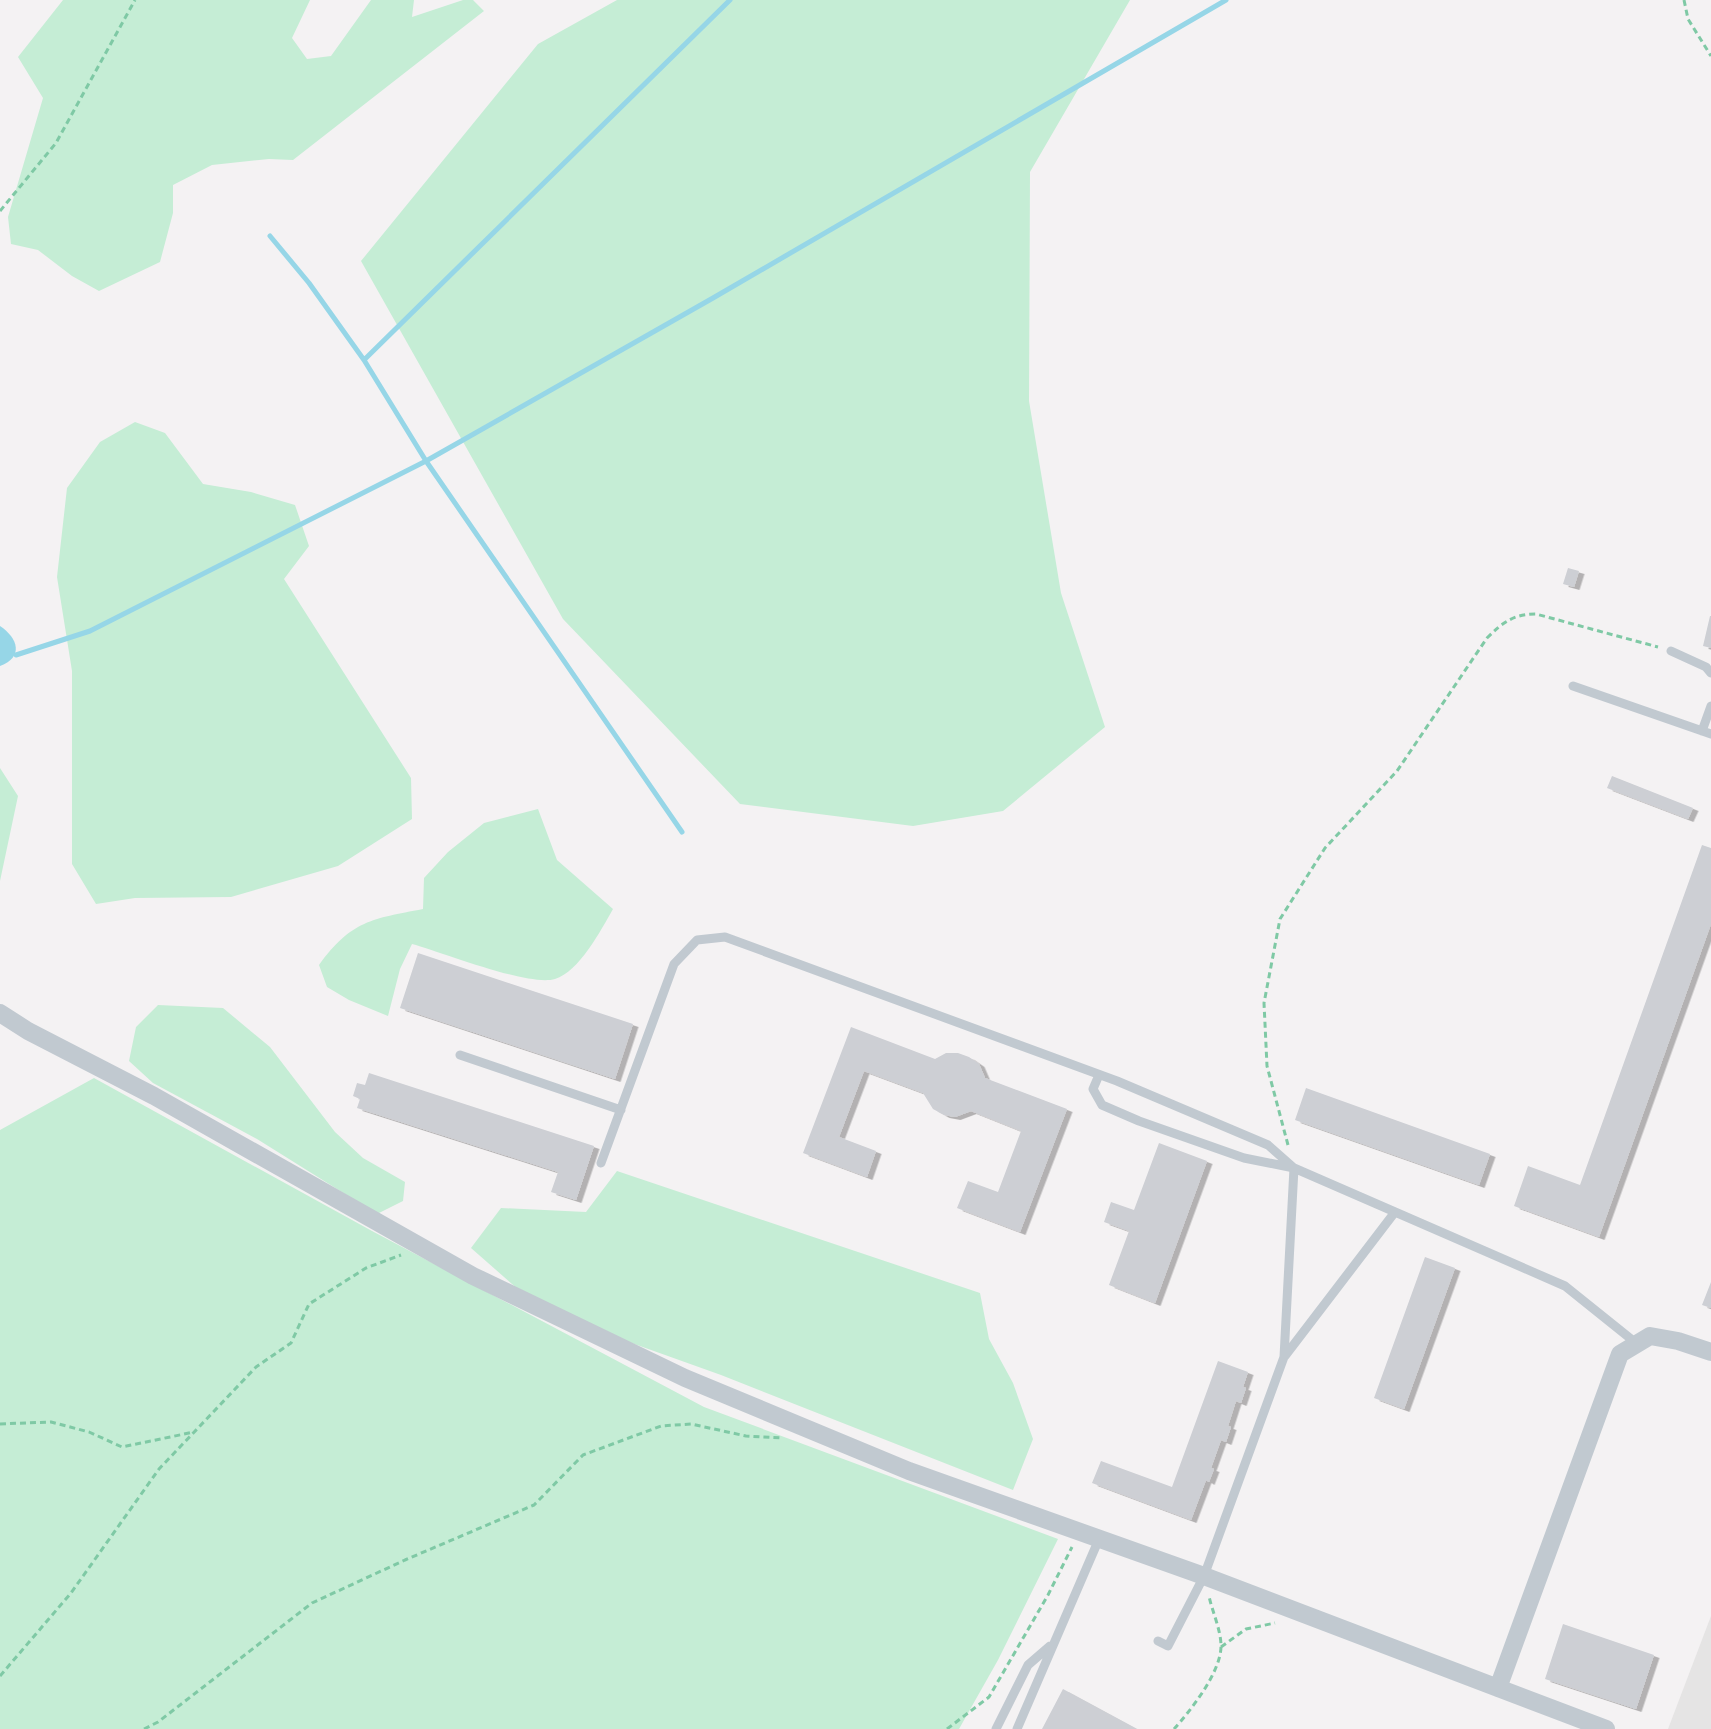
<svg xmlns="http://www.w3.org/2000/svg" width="1711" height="1729" viewBox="0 0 1711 1729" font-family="Manrope,sans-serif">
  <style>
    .education { fill: #e5e4e4 }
    .green { fill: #c5edd5 }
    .water { fill: #96d6e7 }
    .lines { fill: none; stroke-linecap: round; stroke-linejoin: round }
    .stream { stroke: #96d6e7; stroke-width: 5 }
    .building { fill: #cdcfd4; filter: url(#shadow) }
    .path { stroke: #7fc9a5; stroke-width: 3; stroke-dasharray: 6 4; stroke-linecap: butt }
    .lane { stroke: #c1c9d0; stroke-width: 9 }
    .street { stroke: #c1c9d0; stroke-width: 18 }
  </style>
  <defs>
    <filter id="shadow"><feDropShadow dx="5.5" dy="3" stdDeviation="0" flood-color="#0004"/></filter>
  </defs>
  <rect width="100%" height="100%" fill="#f4f2f3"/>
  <path class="education" d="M 1711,1616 L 1711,1729 L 1668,1729 Z"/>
  <path class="green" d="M 63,0 L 310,0 L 292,38 L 307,59 L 331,56 L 371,0 L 414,0 L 412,17 L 463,0 L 473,0 L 484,11 L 293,160 L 269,159 L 212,165 L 173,185 L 173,213 L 160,262 L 99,291 L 72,276 L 38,250 L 11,244 L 8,217 L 43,98 L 18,57 Z
    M 617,0 L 1130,0 L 1030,172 L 1029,401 L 1061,593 L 1105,727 L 1003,811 L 913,826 L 740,804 L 563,619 L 361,261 L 538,44 Z
    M 135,422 L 165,433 L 203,484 L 251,492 L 295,505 L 309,546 L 284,579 L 411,778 L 412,819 L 338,866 L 231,897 L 135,898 L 96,904 L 72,864 L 72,671 L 57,577 L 67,488 L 100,442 Z
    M 0,768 L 18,796 L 0,881 Z
    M 538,809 L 557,860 L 613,909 C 601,930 579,972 555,979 C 528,987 442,952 412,944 L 400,969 L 388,1016 L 349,1000 L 327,987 L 319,965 C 352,920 372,919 423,909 L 424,878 L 448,852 L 484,823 Z
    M 158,1005 L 223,1008 L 270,1047 L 335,1132 L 363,1158 L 405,1182 L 403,1201 L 377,1214 L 257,1139 L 153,1083 L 129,1061 L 136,1027 Z
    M 94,1078 L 372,1231 L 704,1407 L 1058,1539 L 998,1660 L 959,1729 L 0,1729 L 0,1130 Z
    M 617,1171 L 980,1293 L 989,1339 L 1013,1383 L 1033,1439 L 1013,1490 L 721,1375 L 612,1336 L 520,1291 L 471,1248 L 501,1208 L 586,1212 Z"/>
  <path class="water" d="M 0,626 C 18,638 24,657 0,666 Z"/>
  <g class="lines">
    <path class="stream" d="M 270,236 L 309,283 L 364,360 L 426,461 L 682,832
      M 364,360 L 730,0
      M 16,655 L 90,631 L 426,461 L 713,298 L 1226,0"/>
  </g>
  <path class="building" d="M 1568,568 L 1579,571 L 1574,587 L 1563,584 Z
    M 1710,616 L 1711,616 L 1711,648 L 1703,646 Z
    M 1612,776 L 1693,808 L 1688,819 L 1607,788 Z
    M 1702,845 L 1711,848 L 1711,924 L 1599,1237 L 1514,1206 L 1528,1166 L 1580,1185 Z
    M 418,953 L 633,1024 L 615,1079 L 400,1008 Z
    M 851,1027 L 935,1059 L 946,1053 L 958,1053 L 969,1057 L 979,1064 L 985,1078 L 1067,1109 L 1020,1232 L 957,1208 L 968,1181 L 998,1192 L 1021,1131 L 971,1111 L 955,1117 L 944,1115 L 933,1109 L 923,1093 L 864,1071 L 839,1137 L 876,1151 L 867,1177 L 803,1153 Z
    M 369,1073 L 594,1146 L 576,1200 L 551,1192 L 558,1172 L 357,1108 L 360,1099 L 353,1096 L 357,1083 L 365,1085 Z
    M 1306,1088 L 1490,1154 L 1479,1185 L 1295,1120 Z
    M 1159,1143 L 1207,1161 L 1155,1303 L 1109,1285 L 1129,1231 L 1104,1222 L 1111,1202 L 1134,1210 Z
    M 1425,1257 L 1455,1268 L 1404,1409 L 1374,1398 Z
    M 1711,1282 L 1711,1308 L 1702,1305 Z
    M 1218,1361 L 1248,1372 L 1243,1387 L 1246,1388 L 1241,1403 L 1236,1401 L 1228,1426 L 1231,1427 L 1226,1442 L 1221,1440 L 1211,1468 L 1214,1469 L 1209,1482 L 1206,1480 L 1191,1520 L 1092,1483 L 1101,1461 L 1172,1487 Z
    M 1563,1624 L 1654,1655 L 1636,1709 L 1545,1679 Z
    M 1063,1689 L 1137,1729 L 1042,1729 Z"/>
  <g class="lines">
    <path class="path" d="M 1684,0 L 1688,19 L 1711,56
      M 0,211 L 56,143 L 135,0
      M 1288,1145 L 1267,1066 L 1264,1003 L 1280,919 L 1325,848 L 1397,771 L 1487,638 C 1503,622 1514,614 1536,614 L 1658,647
      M 0,1424 L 51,1422 L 89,1432 L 122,1447 L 194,1432
      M 1221,1647 L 1246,1629 L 1275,1623
      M 0,1676 L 71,1593 L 159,1469 L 256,1367 L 291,1343 L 309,1304 L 366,1268 L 401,1255
      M 144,1729 L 158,1722 L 312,1603 L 405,1560 L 534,1505 L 583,1455 L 661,1426 L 691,1424 L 746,1436 L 782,1438
      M 947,1729 L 989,1697 L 1048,1595 L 1072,1547
      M 1174,1729 C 1191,1710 1221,1672 1221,1646 C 1221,1630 1212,1611 1209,1596"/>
    <path class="lane" d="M 1671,651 L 1706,667 L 1711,673
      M 1573,686 L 1711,734
      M 1702,731 L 1711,706
      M 460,1055 L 621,1110
      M 1099,1075 L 1093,1089 L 1102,1105 L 1139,1121 L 1244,1158 L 1294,1168 L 1565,1286 L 1636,1343
      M 601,1163 L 674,964 L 697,940 L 725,937 L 1117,1081 L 1268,1145 L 1294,1168 L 1284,1357 L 1204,1576 L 1168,1646 L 1158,1641
      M 1285,1356 L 1395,1212
      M 996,1729 L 1028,1665 L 1050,1646
      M 1017,1729 L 1099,1539"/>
    <path class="street" d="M 0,1013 L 28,1031 L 154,1096 L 473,1276 L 685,1378 L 909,1471 L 1204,1576 L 1606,1729
      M 1498,1688 L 1620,1354 L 1650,1336 L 1678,1341 L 1711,1352"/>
  </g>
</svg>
